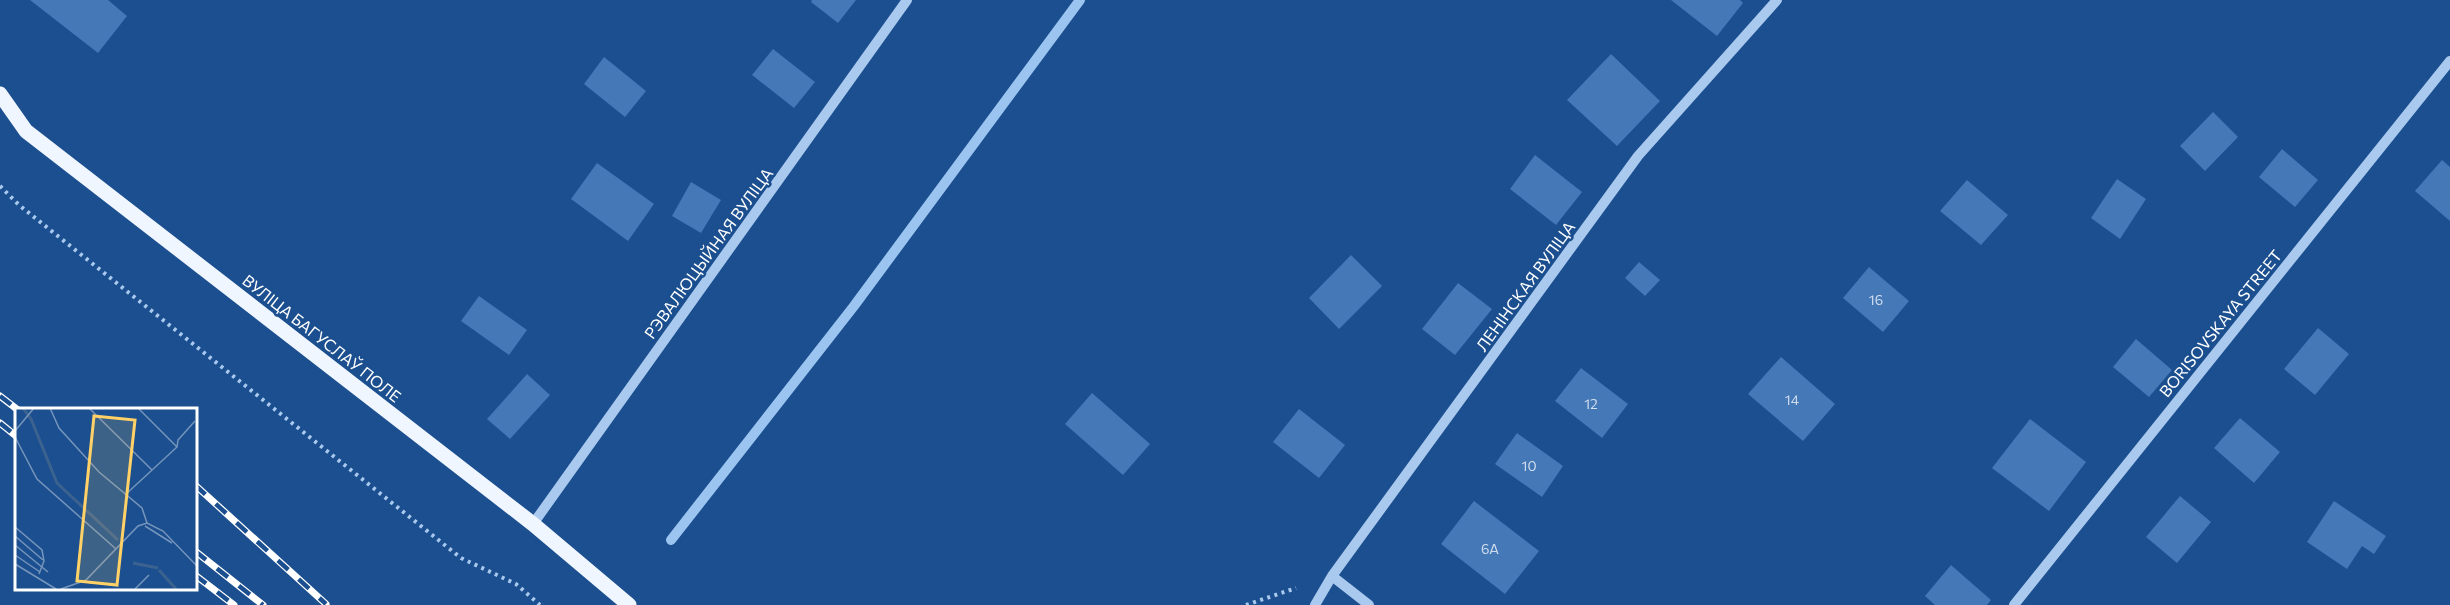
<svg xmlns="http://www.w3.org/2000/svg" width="2450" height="605" viewBox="0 0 2450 605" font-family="Commissioner,sans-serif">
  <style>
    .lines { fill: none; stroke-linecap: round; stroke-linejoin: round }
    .stream { stroke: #9cc4f0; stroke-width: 10 }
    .building { fill: #4478b7 }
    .path { stroke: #a9c9ee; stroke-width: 4; stroke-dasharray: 3 4.5; stroke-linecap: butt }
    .minor { stroke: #a9c9ee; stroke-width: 10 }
    .major { stroke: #f0f6ff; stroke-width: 15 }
    .rail-casing { stroke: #fff; stroke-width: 7 }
    .rail { stroke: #1b4f8f; stroke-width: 4.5; stroke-dasharray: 14; stroke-linecap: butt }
    .labels { text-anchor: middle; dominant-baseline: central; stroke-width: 5; stroke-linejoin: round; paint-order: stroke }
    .number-label { font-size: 14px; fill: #d0dded }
    .street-label { font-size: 16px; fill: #fff; stroke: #1b4f8f }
    .inset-river { fill: none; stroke: #3c6290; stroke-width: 3 }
    .inset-road { fill: none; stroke: #7695bc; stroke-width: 1.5 }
    .view { fill: #ffd166; fill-opacity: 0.15; stroke: #ffd166; stroke-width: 3 }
    .inset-edge { fill: none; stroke: #fff; stroke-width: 3 }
  </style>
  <rect width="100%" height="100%" fill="#1b4f8f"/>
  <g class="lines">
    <path class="stream" d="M 671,540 L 854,306 L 1080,0"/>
  </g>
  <path class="building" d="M 30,0 L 108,0 L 127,16 L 98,53 Z
    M 812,0 L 856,0 L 838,23 L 811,2 Z
    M 1671,0 L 1740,0 L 1743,3 L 1717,36 Z
    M 773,49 L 815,82 L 794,108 L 752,75 Z
    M 1611,54 L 1660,101 L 1617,146 L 1567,100 Z
    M 604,57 L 646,91 L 625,117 L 584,84 Z
    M 2213,112 L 2238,137 L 2205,171 L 2180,146 Z
    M 2282,149 L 2318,180 L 2295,207 L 2259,177 Z
    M 1535,155 L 1582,192 L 1556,225 L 1510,189 Z
    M 2442,160 L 2450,167 L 2450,221 L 2415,191 Z
    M 597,163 L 654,204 L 628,241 L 571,199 Z
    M 2117,179 L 2146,199 L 2120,239 L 2091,218 Z
    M 1967,180 L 2008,215 L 1981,245 L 1940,211 Z
    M 691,182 L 721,200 L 701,233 L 672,216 Z
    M 1351,255 L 1382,286 L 1339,329 L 1309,298 Z
    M 1639,262 L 1660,280 L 1645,296 L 1625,278 Z
    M 1869,267 L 1909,301 L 1883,332 L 1843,298 Z
    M 1458,283 L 1492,309 L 1455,355 L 1422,329 Z
    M 479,296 L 527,330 L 509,355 L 461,321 Z
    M 2318,328 L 2349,354 L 2315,395 L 2284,369 Z
    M 2136,339 L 2172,370 L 2149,397 L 2113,367 Z
    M 1781,357 L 1835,404 L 1803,441 L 1748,394 Z
    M 1581,368 L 1628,404 L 1602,438 L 1555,401 Z
    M 527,374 L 550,395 L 510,439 L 487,419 Z
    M 1092,393 L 1150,444 L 1123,475 L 1065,424 Z
    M 1299,409 L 1345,445 L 1319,478 L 1273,442 Z
    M 2240,418 L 2280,452 L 2254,483 L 2214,448 Z
    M 2030,419 L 2086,462 L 2049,511 L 1992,468 Z
    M 1517,433 L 1563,466 L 1542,497 L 1495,464 Z
    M 2180,496 L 2211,522 L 2177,563 L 2146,537 Z
    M 1474,501 L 1539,551 L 1505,594 L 1441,544 Z
    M 2334,501 L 2386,536 L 2374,554 L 2362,546 L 2347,569 L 2307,542 Z
    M 1951,565 L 1991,600 L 1987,605 L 1935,605 L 1925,596 Z"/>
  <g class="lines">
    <path class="path" d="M 0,186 L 19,205 L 461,558 L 516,584 L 540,605
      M 1246,605 L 1296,588"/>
    <path class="minor" d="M 533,524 L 907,0
      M 1332,576 L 1369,605
      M 1315,605 L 1332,576 L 1638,156 L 1777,0
      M 2014,605 L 2450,61"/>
    <path class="major" d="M 0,94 L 26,131 L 533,524 L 629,605"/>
    <g class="rail-casing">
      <path id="rail" d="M 0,396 L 18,410
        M 0,423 L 16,436
        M 195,485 L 326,604
        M 195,551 L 263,605
        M 195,575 L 234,605"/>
    </g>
    <use href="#rail" class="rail"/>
  </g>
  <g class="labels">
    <g class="number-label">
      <text x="1876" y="299">16</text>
      <text x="1792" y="399">14</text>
      <text x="1591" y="403">12</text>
      <text x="1529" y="465">10</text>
      <text x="1490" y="548">6А</text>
    </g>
    <g class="street-label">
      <text transform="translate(708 253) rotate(-54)">РЭВАЛЮЦЫЙНАЯ ВУЛІЦА</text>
      <text transform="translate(1525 286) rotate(-54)">ЛЕНІНСКАЯ ВУЛІЦА</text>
      <text transform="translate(2220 323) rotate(-51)">BORISOVSKAYA STREET</text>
      <text transform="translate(322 338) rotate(38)">ВУЛІЦА БАГУСЛАЎ ПОЛЕ</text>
    </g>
  </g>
  <g transform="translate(15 408)">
    <rect width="182" height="182" fill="#1b4f8f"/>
    <path class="inset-river" d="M 8,0 L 16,11 L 42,75 L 103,132M 118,155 L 143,160M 144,162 L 161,181"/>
    <path class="inset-road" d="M 35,0 L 44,20 L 84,64 L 127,100 L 132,115M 74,0 L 137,62M 123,0 L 162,39M 0,23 L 19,0M 0,29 L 22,71 L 101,141M 110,87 L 162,39 L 163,32 L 180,13M 130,118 L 157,135M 0,119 L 27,142 L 29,153 L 24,166M 0,128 L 28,152M 0,137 L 33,164M 0,147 L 25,164M 0,156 L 41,181M 46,181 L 71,172 L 123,118 L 132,115 L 148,123 L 182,158M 120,181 L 134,167"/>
    <path class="view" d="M 79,8 L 120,12 L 102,177 L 62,173 Z"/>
    <rect width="182" height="182" class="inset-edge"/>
  </g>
</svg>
